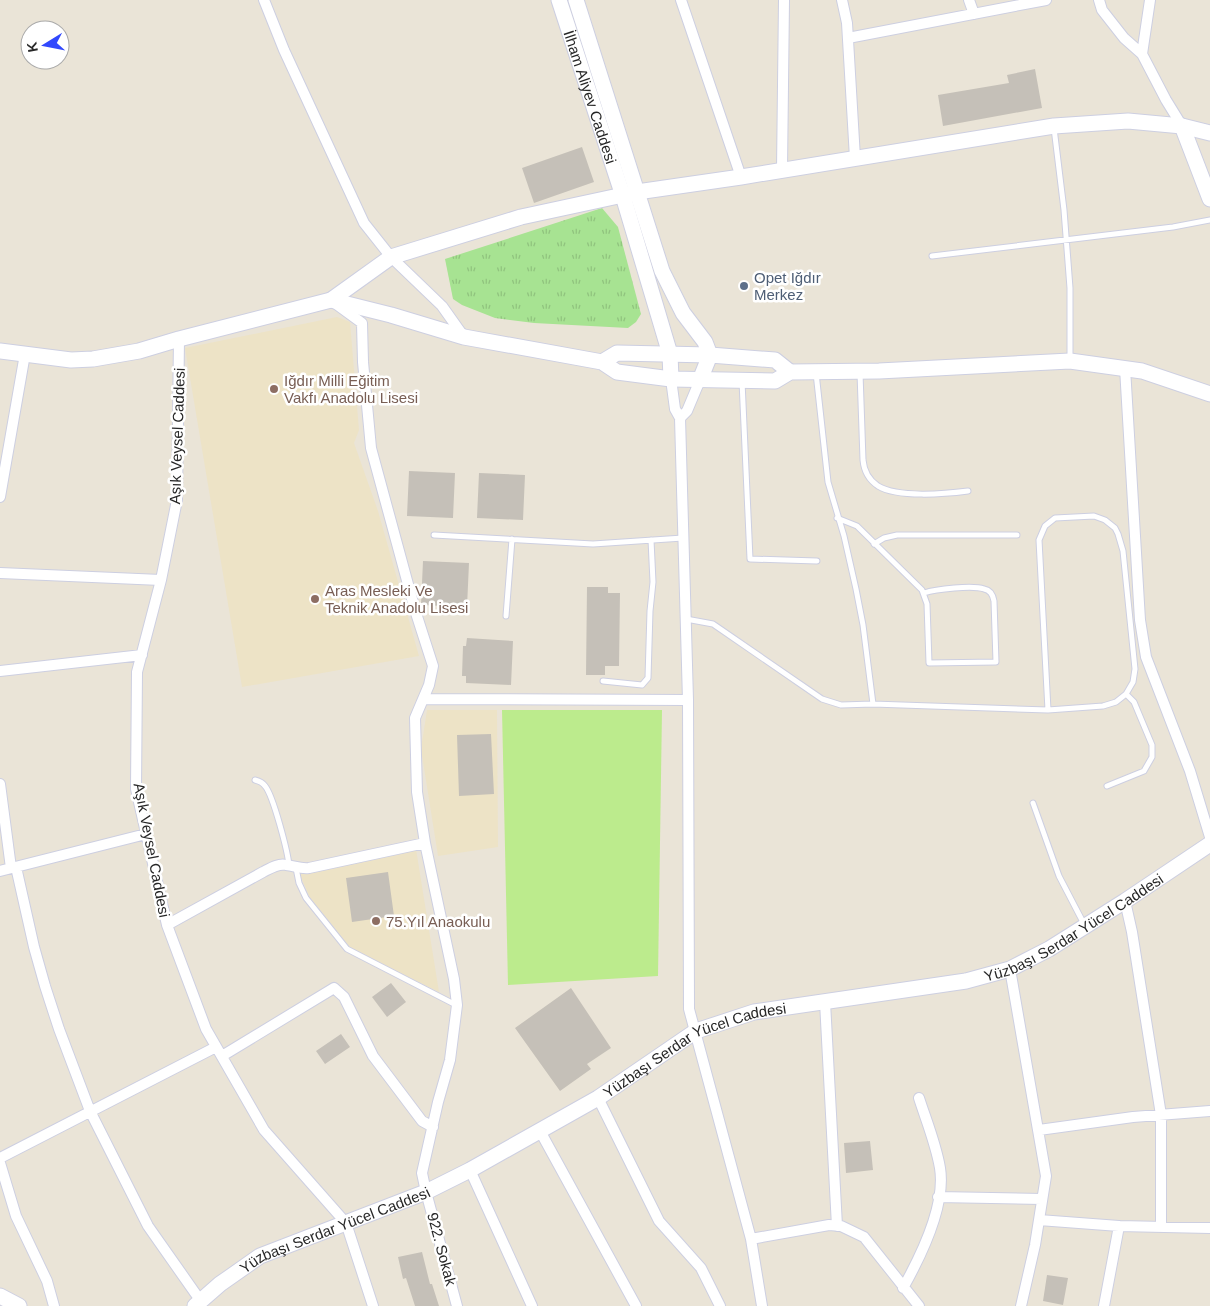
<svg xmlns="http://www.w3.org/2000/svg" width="1210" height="1306" viewBox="0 0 1210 1306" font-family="Arial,sans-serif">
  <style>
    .education { fill: #ede3c6 }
    .park { fill: url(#park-tufts) }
    .pitch { fill: #bceb8d }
    .building { fill: #c5c0b8 }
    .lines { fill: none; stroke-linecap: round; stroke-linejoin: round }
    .lane-casing { stroke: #cdcfe1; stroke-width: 7 }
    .street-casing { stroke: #cdcfe1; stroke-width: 12 }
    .secondary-casing { stroke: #cdcfe1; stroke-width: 17 }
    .lane { stroke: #fff; stroke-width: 5 }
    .street { stroke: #fff; stroke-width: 10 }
    .secondary { stroke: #fff; stroke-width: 15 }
    .service-dot { fill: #5c6f8a; stroke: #fff; stroke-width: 2 }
    .education-dot { fill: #8d6e63; stroke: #fff; stroke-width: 2 }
    .labels { text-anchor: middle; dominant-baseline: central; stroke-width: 5; stroke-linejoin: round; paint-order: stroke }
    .street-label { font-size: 15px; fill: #272727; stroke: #fff }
    .service-label { font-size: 15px; fill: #4e5e75; stroke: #fff; text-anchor: start }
    .education-label { font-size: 15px; fill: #785e54; stroke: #fff; text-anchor: start }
  </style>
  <defs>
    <pattern id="park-tufts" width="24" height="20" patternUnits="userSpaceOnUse" patternTransform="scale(1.25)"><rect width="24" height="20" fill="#a7e392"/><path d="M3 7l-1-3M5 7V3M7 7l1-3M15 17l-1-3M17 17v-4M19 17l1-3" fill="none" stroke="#90c37e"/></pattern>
  </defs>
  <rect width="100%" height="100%" fill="#eae4d7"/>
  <path class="education" d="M 337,317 L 350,322 L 359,430 L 354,443 L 378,511 L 419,656 L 242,687 L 185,348 Z
    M 427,710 L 497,710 L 498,847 L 438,856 L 421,749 Z
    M 416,849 L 439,992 L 340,944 L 310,898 L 298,870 Z"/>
  <path class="park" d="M 602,208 L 618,227 L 641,314 L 636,322 L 628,328 L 534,323 L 495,318 L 462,305 L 453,299 L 445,259 Z"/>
  <path class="pitch" d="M 502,710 L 662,710 L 658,976 L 508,985 Z"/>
  <path class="building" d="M 1035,69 L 1042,108 L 943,126 L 938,95 L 1009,83 L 1007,75 Z
    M 582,147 L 594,182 L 534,203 L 522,168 Z
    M 409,471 L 455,473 L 453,518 L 407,516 Z
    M 479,473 L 525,475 L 523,520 L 477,518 Z
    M 423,561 L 469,563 L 467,607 L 421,605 Z
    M 587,587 L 608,587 L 608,593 L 620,593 L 619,666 L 605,666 L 605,675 L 586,675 Z
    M 467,638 L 513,641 L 511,685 L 466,683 L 466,676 L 462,676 L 463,646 L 466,646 Z
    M 491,734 L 494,794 L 459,796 L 457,735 Z
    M 388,872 L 394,916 L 352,922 L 346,878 Z
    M 391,983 L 406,1002 L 387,1017 L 372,997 Z
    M 571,988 L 611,1048 L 587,1064 L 591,1069 L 560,1091 L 515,1028 Z
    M 341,1034 L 350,1047 L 325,1064 L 316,1051 Z
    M 870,1141 L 873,1170 L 846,1173 L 844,1143 Z
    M 422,1252 L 430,1284 L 432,1284 L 439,1306 L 415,1306 L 406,1278 L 403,1279 L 398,1257 Z
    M 1047,1275 L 1068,1278 L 1063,1305 L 1043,1301 Z"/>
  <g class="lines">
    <g class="lane-casing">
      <path id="lane" d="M 1054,128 L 1064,210 L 1070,288 L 1070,358
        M 932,256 L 1173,227 L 1210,220
        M 816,373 L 828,482 L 844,536 L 856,589 L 863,625 L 873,704
        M 860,373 L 863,460 C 864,471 869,480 878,486 C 898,498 945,494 968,491
        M 742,381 L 750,559 L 817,561
        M 837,518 L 857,526 L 922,590 L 927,604 L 929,663 L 996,662 L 994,601 C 993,595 990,590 984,589 C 973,585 936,589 924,593
        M 434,535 L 593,544 L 683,538
        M 874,544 L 884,538 L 897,535 L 1017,535
        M 506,616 L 512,539
        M 686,619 L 713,624 L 822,699 L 841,705 L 873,704 L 1048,710 L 1103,706 L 1116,702 L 1126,694 L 1133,682 L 1135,669 L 1123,551 L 1118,534 L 1115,528 L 1105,520 L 1094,516 L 1055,518 L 1045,526 L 1039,540 L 1048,710
        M 603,681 L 642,685 L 648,678 L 650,611 L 653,582 L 651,540
        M 255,780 C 259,781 263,783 265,786 C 273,795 288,852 289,866
        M 1107,786 L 1144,771 L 1152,757 L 1152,745 L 1134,702 L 1126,694
        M 1033,803 L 1059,876 L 1084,924
        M 296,868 L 299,883 L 306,898 L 347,949 L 456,1005"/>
    </g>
    <g class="street-casing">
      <path id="street" d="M 264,0 L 284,50 L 364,223 L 391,257 L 442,306 L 464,337
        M 681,0 L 741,177
        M 842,0 L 847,23 L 855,158
        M 969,0 L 974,14
        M 1099,0 L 1102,10 L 1124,38 L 1142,54 L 1166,100 L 1182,126
        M 848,38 L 1046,0
        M 1142,54 L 1150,0
        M 782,170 L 784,0
        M 336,304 L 362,323 L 363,362 L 371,448 L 415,610 L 433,666 L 429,685 L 415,718 L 417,792 L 425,843 L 454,979 L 457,1005 L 450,1060 L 438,1102 L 422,1173 L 426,1192 L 457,1306
        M 179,339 L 177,500 L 161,580 L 137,672 L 136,789 L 167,925 L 206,1029 L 264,1130 L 346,1223 L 373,1306
        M 1125,368 L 1140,620 L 1146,657 L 1190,771 L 1210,837
        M 671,379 L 675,409 L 680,418 L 688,700 L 689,1009 L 751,1239 L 762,1306
        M 680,418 L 687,411 L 700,380
        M 0,497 L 25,354
        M 0,573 L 161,580
        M 0,671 L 142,655
        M 424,699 L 688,700
        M 0,784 L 11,868
        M 16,867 L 34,947 L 45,986 L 59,1029 L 90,1111 L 148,1226 L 200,1300
        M 0,871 L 146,834
        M 1125,901 L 1132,932 L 1161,1115 L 1161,1227
        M 167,925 L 263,872 C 269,869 278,863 286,865 C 295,866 300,869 309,868 L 425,843
        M 1010,969 L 1046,1176 L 1035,1245 L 1021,1306
        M 825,1002 L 837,1226
        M 222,1056 L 334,988 L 344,997 L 373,1056 L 422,1121 L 433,1127
        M 598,1098 L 659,1221 L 701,1268 L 720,1306
        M 1039,1130 L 1133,1117 L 1210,1111
        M 540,1131 L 636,1306
        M 0,1158 L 216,1047
        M 0,1163 L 16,1216 L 47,1281 L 54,1306
        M 470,1170 L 532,1306
        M 938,1197 L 1042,1199
        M 1039,1220 L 1119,1226 L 1210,1228
        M 751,1239 L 829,1225 L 841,1226 L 864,1237 L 919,1306
        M 903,1288 C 921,1256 946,1205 940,1168 C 936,1144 926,1120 919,1098
        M 1104,1306 L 1119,1226"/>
    </g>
    <g class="secondary-casing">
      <g id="secondary">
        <path id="s1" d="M 559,0 L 623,196 L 670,354 L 671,379"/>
        <path d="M 576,0 L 662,271 L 683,313 L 705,342 L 710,355 L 700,380"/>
        <path d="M 1182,126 L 1210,199"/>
        <path d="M 331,300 L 391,257 L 521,217 L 637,192 L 741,177 L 1054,126 L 1128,121 L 1182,126 L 1210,133"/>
        <path d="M 0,351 L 71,360 L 93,359 L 139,351 L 179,339 L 331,300 L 391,315 L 464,337 L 602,362 L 617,372 L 671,379 L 775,381 L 790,372 L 879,371 L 1070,361 L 1142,371 L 1210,394"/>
        <path d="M 602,362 L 617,353 L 710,355 L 775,360 L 790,372"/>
        <path d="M 0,1296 L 19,1306"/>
        <path id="s2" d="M 195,1306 L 220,1284 L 260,1256 L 426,1192 L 470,1170 L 598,1098 L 696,1031 L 754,1012 L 966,981 L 1010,969 L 1049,949 L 1125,901 L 1210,844"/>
      </g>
    </g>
    <use href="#lane" class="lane"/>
    <use href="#street" class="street"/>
    <use href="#secondary" class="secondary"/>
  </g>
  <circle class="service-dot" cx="744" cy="286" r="5"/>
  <g class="education-dot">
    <circle cx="274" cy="389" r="5"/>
    <circle cx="315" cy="599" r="5"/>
    <circle cx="376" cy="921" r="5"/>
  </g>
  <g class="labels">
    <g class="street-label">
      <text stroke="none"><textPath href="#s1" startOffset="102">İlham Aliyev Caddesi</textPath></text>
      <text transform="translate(177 436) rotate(-88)">Aşık Veysel Caddesi</text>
      <text transform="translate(152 850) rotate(79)">Aşık Veysel Caddesi</text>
      <text stroke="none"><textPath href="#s2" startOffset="971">Yüzbaşı Serdar Yücel Caddesi</textPath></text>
      <text stroke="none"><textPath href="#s2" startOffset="566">Yüzbaşı Serdar Yücel Caddesi</textPath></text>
      <text stroke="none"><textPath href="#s2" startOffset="161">Yüzbaşı Serdar Yücel Caddesi</textPath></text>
      <text transform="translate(442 1249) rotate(75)">922. Sokak</text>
    </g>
    <g class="service-label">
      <text x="754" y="277">Opet Iğdır<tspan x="754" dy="17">Merkez</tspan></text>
    </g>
    <g class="education-label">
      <text x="284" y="380">Iğdır Milli Eğitim<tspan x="284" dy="17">Vakfı Anadolu Lisesi</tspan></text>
      <text x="325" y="590">Aras Mesleki Ve<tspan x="325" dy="17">Teknik Anadolu Lisesi</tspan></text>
      <text x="386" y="921">75.Yıl Anaokulu</text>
    </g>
  </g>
  <g transform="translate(45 45) rotate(260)"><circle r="24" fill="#ffffff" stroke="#a9a9a9"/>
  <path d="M0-4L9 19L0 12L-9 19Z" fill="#3148fd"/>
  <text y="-8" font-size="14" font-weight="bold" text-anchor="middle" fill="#272727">K</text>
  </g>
</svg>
